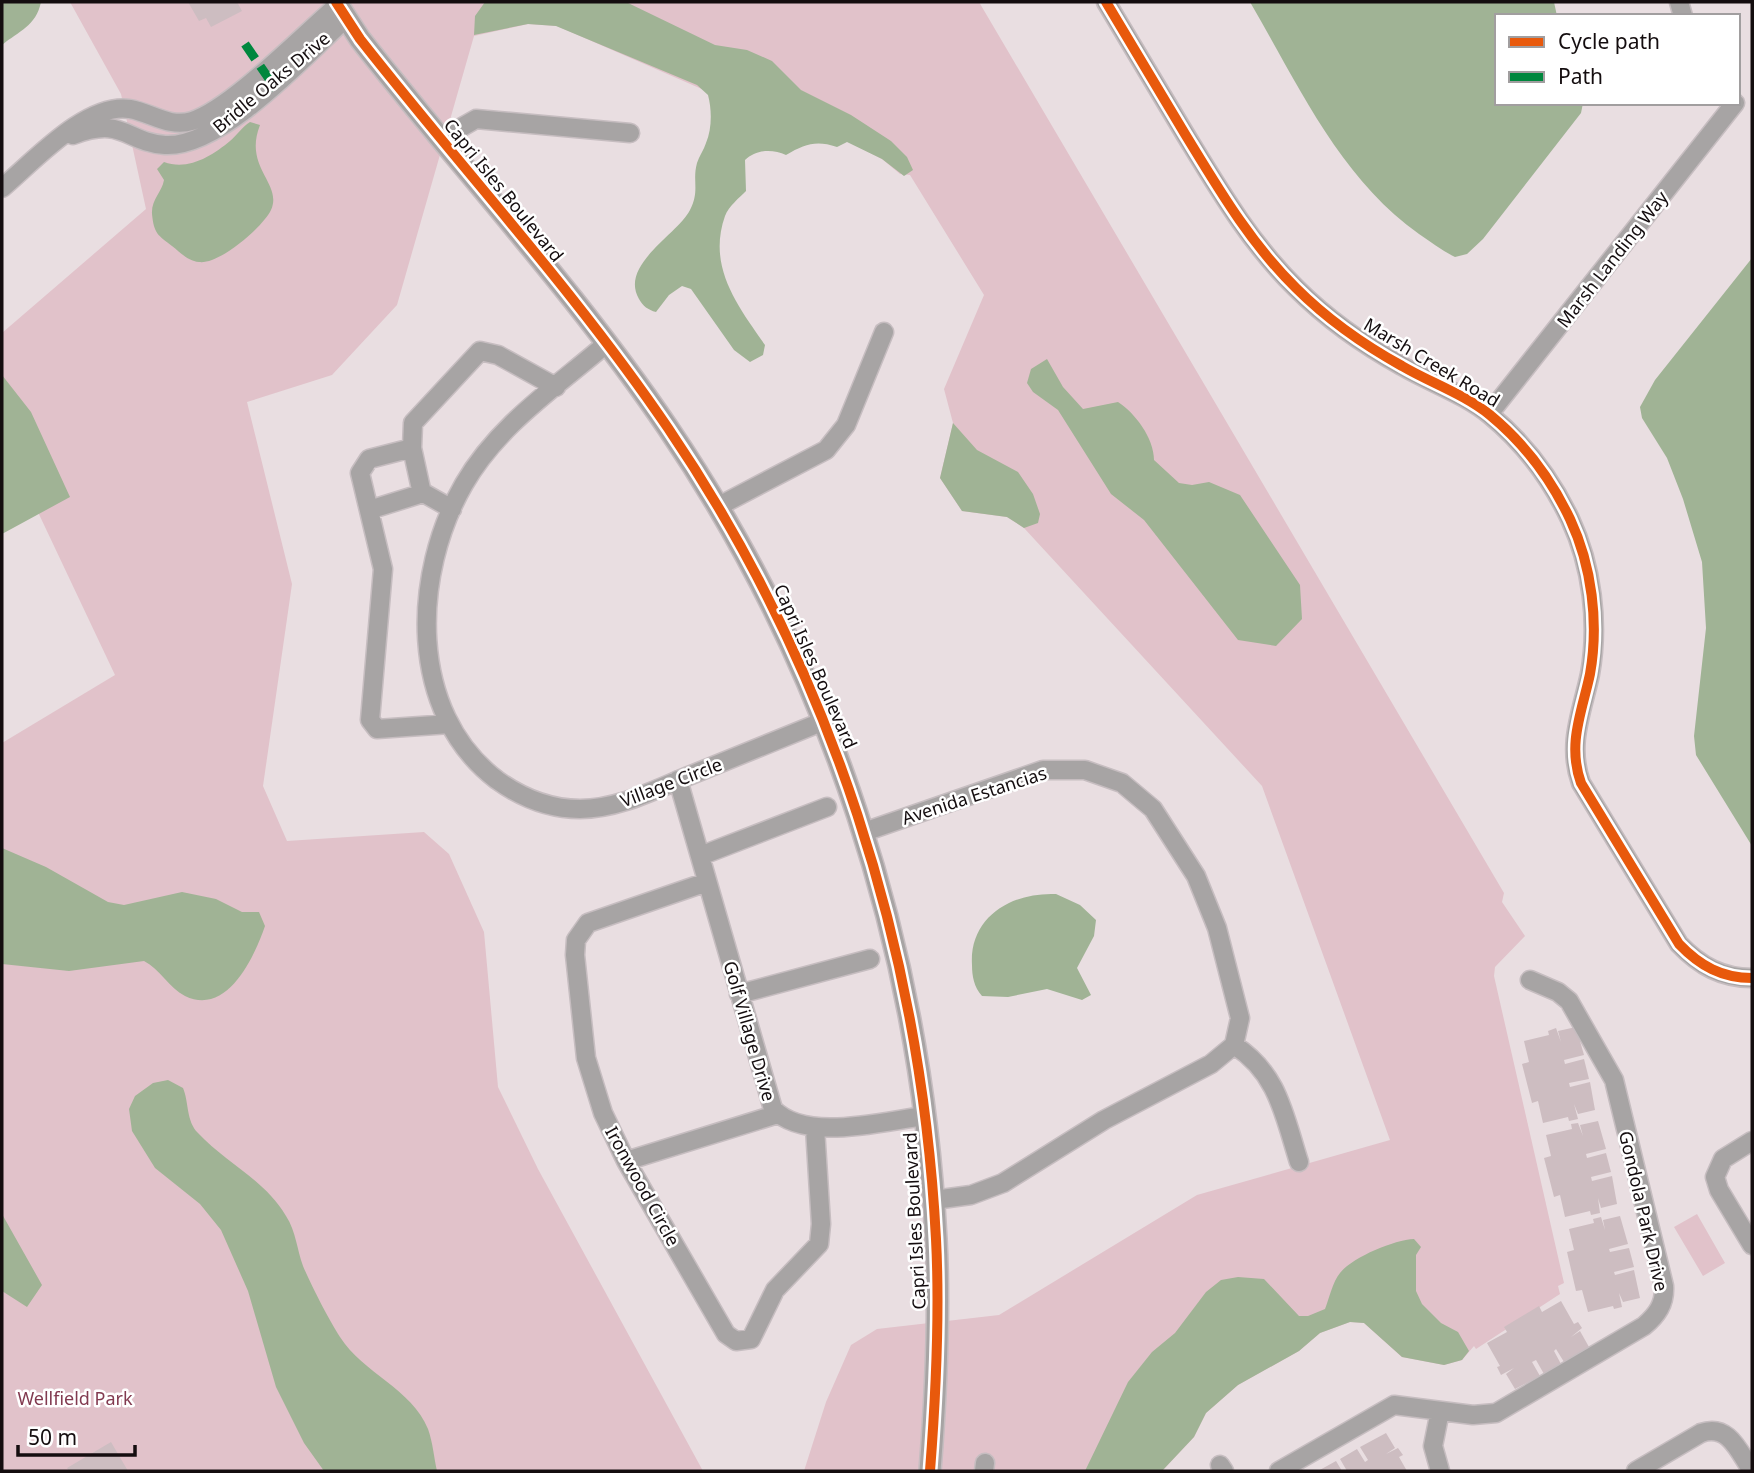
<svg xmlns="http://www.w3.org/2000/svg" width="1754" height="1473" viewBox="0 0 1754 1473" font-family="'Noto Sans',sans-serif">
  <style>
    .green { fill: #e1c2ca }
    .water { fill: #a0b395 }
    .building { fill: #cdbdc1 }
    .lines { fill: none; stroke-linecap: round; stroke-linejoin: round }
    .minor-casing { stroke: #c6bdc0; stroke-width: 21 }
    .tertiary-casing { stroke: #c6bdc0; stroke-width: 24 }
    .minor { stroke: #a7a4a4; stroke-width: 18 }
    .tertiary { stroke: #a7a4a4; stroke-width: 21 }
    .quiet { stroke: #00873e; stroke-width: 9; stroke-dasharray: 18 9; stroke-linecap: butt }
    .cycleway-casing { stroke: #fff; stroke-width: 15 }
    .cycleway { stroke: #e8590c; stroke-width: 10 }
    .labels { text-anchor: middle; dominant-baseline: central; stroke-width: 5; stroke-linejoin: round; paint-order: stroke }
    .street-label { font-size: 18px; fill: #140d0f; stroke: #fff }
    .park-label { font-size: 18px; fill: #823a50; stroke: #fff }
  </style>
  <rect width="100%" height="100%" fill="#e9dee1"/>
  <path class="green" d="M 70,2 L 979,2 L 1504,893 L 1502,902 L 1525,936 L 1495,967 L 1494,976 L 1564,1283 L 1558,1286 L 1560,1294 L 1476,1349 L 1474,1346 L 1462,1360 L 1444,1365 L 1402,1357 L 1364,1323 L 1350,1322 L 1320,1333 L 1299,1351 L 1238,1385 L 1206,1413 L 1194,1437 L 1162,1471 L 804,1471 L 826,1402 L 851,1345 L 877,1329 L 999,1315 L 1197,1195 L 1390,1140 L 1262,786 L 1024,528 L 1007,517 L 962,511 L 940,478 L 953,423 L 944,389 L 984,295 L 910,175 L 900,174 L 882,159 L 847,141 L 704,90 L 557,26 L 528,24 L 474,36 L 397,305 L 332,375 L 247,402 L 292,584 L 263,786 L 287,841 L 424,832 L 449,854 L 484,932 L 498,1087 L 538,1169 L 703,1471 L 2,1471 L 2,743 L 115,675 L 2,436 L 2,333 L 146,209 L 121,94 Z
    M 1697,1214 L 1725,1263 L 1703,1276 L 1674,1227 Z"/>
  <path class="water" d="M 2,2 L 41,2 C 36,26 19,31 2,45 Z
    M 485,2 L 626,2 L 715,45 L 747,50 L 772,61 L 801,90 L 851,115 L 891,141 L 907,157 L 913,170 L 904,176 L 882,159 L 847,142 L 837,147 C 816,140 805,144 786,155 C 773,149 756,149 745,160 L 746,191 C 739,198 729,206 725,216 C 707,267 738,306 765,345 L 763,355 L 750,362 L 734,350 L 691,289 L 682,286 L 669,295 L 656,312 C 648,310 643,306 639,299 C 619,265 678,234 690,210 C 700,191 692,181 697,163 C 699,156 704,150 706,143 C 712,129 712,110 708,95 L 697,85 L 556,26 L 528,24 L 474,35 L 475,16 Z
    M 1250,2 L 1554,2 L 1557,16 L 1497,16 L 1497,103 L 1583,103 L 1581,113 L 1483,239 L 1467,254 L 1455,257 C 1442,251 1431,242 1419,234 C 1339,177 1298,84 1250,2 Z
    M 250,122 L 260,125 C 243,168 283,183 271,210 C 263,227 219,265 199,262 C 188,261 181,253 172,246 C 158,235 154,234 152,214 C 151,200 162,192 164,180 L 157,169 L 164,162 C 188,171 212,156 230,141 C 237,135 242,127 250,122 Z
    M 1752,258 L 1752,846 L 1696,755 L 1694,736 L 1706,628 L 1702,562 L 1683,499 L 1667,458 L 1642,418 L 1640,407 L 1655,380 Z
    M 1047,359 L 1063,387 L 1083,409 L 1118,402 C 1135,413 1154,438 1154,460 L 1179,483 L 1192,485 L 1209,482 L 1240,495 L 1300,585 L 1302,619 L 1276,646 L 1238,640 L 1144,520 L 1111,494 L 1058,410 L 1033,392 L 1027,383 L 1031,369 Z
    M 2,375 L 31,412 L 70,497 L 2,534 Z
    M 953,423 L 977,450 L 1018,472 L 1033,494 L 1040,514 L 1038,523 L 1024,528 L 1007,517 L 962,511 L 940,478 Z
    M 2,848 L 46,867 L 108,902 L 124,905 L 182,892 L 216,899 L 242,912 L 259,912 L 265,926 C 255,955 228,1017 185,996 C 169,988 160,969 144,961 L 69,971 L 2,964 Z
    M 1056,894 L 1080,905 L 1096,920 L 1094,936 L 1077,968 L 1091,995 L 1082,1000 L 1047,989 L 1008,997 L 982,996 C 974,987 972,976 972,965 C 969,917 1012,892 1056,894 Z
    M 168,1080 L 183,1088 C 189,1102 186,1121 198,1133 C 226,1163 264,1179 286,1216 C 296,1231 297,1250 303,1266 C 311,1285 329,1320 340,1337 C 363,1373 412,1389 428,1429 C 433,1443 434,1458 437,1471 L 324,1471 L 304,1443 L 276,1387 L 248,1291 L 221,1230 L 200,1204 L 155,1168 L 132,1131 L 129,1109 L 135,1096 L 153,1083 Z
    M 2,1214 L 42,1285 L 27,1307 L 2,1291 Z
    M 1414,1239 L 1421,1247 L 1416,1255 L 1416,1291 L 1422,1304 L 1441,1323 L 1458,1332 L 1469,1351 L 1462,1360 L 1444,1365 L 1402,1357 L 1364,1323 L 1350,1322 L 1320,1333 L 1299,1351 L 1238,1385 L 1206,1413 L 1194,1437 L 1162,1471 L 1085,1471 L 1128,1382 L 1152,1352 L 1175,1333 L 1206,1292 L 1221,1280 L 1238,1277 L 1264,1279 L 1299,1316 L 1308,1316 L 1325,1309 C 1329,1299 1333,1281 1340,1273 C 1353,1257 1394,1240 1414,1239 Z"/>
  <path class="building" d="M 188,2 L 237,2 L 242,11 L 211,27 L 206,18 L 199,21 Z
    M 1576,1027 L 1584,1055 L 1564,1060 L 1565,1064 L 1584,1059 L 1589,1079 L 1569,1083 L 1570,1087 L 1590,1082 L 1595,1110 L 1578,1114 L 1574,1104 L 1578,1119 L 1569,1121 L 1568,1117 L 1543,1123 L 1538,1101 L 1532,1103 L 1522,1064 L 1529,1062 L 1524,1041 L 1549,1035 L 1548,1031 L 1556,1028 L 1561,1042 L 1558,1031 Z
    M 1598,1121 L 1606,1149 L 1586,1154 L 1587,1158 L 1606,1153 L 1611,1172 L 1591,1177 L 1592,1181 L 1612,1176 L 1617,1204 L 1601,1208 L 1598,1198 L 1600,1213 L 1591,1215 L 1590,1211 L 1565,1217 L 1560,1195 L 1554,1197 L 1544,1158 L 1551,1156 L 1546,1135 L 1572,1129 L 1571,1124 L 1578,1123 L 1583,1136 L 1580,1125 Z
    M 1620,1216 L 1628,1244 L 1609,1249 L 1610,1252 L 1629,1248 L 1634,1267 L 1614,1272 L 1615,1275 L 1634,1270 L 1640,1298 L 1623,1302 L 1619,1293 L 1622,1307 L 1614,1309 L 1613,1306 L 1588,1312 L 1582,1290 L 1576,1291 L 1567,1252 L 1574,1250 L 1569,1229 L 1594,1223 L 1593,1219 L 1601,1217 L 1605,1230 L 1603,1220 Z
    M 1561,1301 L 1574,1324 L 1578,1322 L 1582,1328 L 1571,1337 L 1580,1331 L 1589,1347 L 1564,1362 L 1556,1349 L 1554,1351 L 1561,1364 L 1544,1374 L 1536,1360 L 1532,1362 L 1540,1376 L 1515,1389 L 1506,1374 L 1514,1368 L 1501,1375 L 1497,1367 L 1500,1366 L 1487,1343 L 1507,1332 L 1504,1327 L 1539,1306 L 1542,1312 Z
    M 1386,1433 L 1395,1448 L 1386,1454 L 1398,1448 L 1403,1455 L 1399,1457 L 1407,1471 L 1347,1471 L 1340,1459 L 1357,1449 L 1365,1462 L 1368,1460 L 1360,1447 Z
    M 111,1442 L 128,1471 L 69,1471 L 67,1468 Z
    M 1336,1461 L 1342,1471 L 1318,1471 Z"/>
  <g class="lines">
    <g class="minor-casing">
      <path id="minor" d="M 1106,2 C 1132,46 1159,90 1185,134 C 1218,188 1250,243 1296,288 C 1327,319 1364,345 1402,366 C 1431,383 1464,394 1490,415 C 1524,443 1551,479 1570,519 C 1592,566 1599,623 1590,674 C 1582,712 1567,744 1581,783 L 1679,944 C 1700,966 1722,978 1752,978
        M 1679,2 L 1683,16
        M 73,135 C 124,116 125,142 165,145 C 222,148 305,56 346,18
        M 441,139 L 476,119 L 630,133
        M 2,188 C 34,161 87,102 130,109 C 152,113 169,128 192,121 C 231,109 304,34 338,5
        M 606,344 C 556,387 498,425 464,484 C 412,574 407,712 497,780 C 522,798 549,809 580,809 C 619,809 656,789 691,775 C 735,757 780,739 824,721
        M 1489,414 L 1735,103
        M 420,491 L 452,509
        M 717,507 L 826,450 L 846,425 L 884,332
        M 369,510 L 417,495 L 421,489 L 412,448
        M 450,724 L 377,729 L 370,720 L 383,569 L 360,473 L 369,459 L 412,448 L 413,423 L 480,351 L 498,355 L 556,387
        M 678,780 L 773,1109 C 806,1143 883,1121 925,1116
        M 864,832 L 1043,770 L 1085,770 L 1122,783 L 1153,809 L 1196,876 L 1217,928 L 1240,1018 L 1234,1045 L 1211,1064 L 1104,1120 L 1003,1183 L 971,1195 L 934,1200
        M 700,856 L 827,807
        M 707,882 L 588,923 L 576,940 L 575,955 L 586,1058 L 603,1113 L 626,1161 L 726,1334 L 736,1341 L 751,1339 L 775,1290 L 819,1244 L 821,1224 L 815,1128
        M 739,994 L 870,959
        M 1234,1045 C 1278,1073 1284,1115 1299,1162
        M 1752,1141 L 1723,1159 L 1715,1177 L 1719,1190 L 1752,1245
        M 626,1161 L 778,1114
        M 1440,1411 L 1433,1446 L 1440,1471
        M 1220,1465 L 1224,1471
        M 984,1471 L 985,1463
        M 1279,1471 L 1394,1405 L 1473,1415 L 1496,1413 L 1644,1326 C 1657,1315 1665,1304 1664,1286 L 1614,1080 L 1569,1001 L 1558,992 L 1530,980
        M 1636,1471 L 1701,1433 C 1729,1423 1739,1452 1752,1471"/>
    </g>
    <g class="tertiary-casing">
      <path id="tertiary" d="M 336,2 L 360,39 C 462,169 575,291 668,428 C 831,668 921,950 936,1239 C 940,1316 936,1394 930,1471"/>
    </g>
    <use href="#minor" class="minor"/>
    <use href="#tertiary" class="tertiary"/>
    <path class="quiet" d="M 245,44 L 276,89"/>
    <g class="cycleway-casing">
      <path id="cycleway" d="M 336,2 L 360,39 C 462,169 575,291 668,428 C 831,668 921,950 936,1239 C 940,1316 936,1394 930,1471
        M 1106,2 C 1132,46 1159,90 1185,134 C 1218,188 1250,243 1296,288 C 1327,319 1364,345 1402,366 C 1431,383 1464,394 1490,415 C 1524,443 1551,479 1570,519 C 1592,566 1599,623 1590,674 C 1582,712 1567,744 1581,783 L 1679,944 C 1700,966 1722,978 1752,978"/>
    </g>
    <use href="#cycleway" class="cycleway"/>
  </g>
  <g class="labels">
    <g class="street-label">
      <text transform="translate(271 82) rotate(-40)">Bridle Oaks Drive</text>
      <text transform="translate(504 190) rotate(51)">Capri Isles Boulevard</text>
      <text transform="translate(1612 259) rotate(-52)">Marsh Landing Way</text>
      <text transform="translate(1432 362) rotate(31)">Marsh Creek Road</text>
      <text transform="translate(816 666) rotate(66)">Capri Isles Boulevard</text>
      <text transform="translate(671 782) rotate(-21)">Village Circle</text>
      <text transform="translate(974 795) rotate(-18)">Avenida Estancias</text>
      <text transform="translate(750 1031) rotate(74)">Golf Village Drive</text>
      <text transform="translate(643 1186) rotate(61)">Ironwood Circle</text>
      <text transform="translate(1644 1211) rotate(77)">Gondola Park Drive</text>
      <text transform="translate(914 1221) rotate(-93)">Capri Isles Boulevard</text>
    </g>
    <g class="park-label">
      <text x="75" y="1398">Wellfield Park</text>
    </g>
  </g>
  <rect width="1754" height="1473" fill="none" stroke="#140d0f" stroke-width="7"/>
  <rect x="1495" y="14" width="245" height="91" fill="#ffffff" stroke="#a19e9f" stroke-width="2"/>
  <rect x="1509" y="37" width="35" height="10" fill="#e8590c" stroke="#a19e9f" stroke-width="2"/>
  <text x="1558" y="49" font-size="21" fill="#140d0f">Cycle path</text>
  <rect x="1509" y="72" width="35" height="10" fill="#00873e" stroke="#a19e9f" stroke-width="2"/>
  <text x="1558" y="84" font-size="21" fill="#140d0f">Path</text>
  <path d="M18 1445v10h117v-10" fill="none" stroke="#140d0f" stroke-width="3.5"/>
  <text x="28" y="1445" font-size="21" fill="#140d0f" stroke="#ffffff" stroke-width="5" paint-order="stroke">50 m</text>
</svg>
